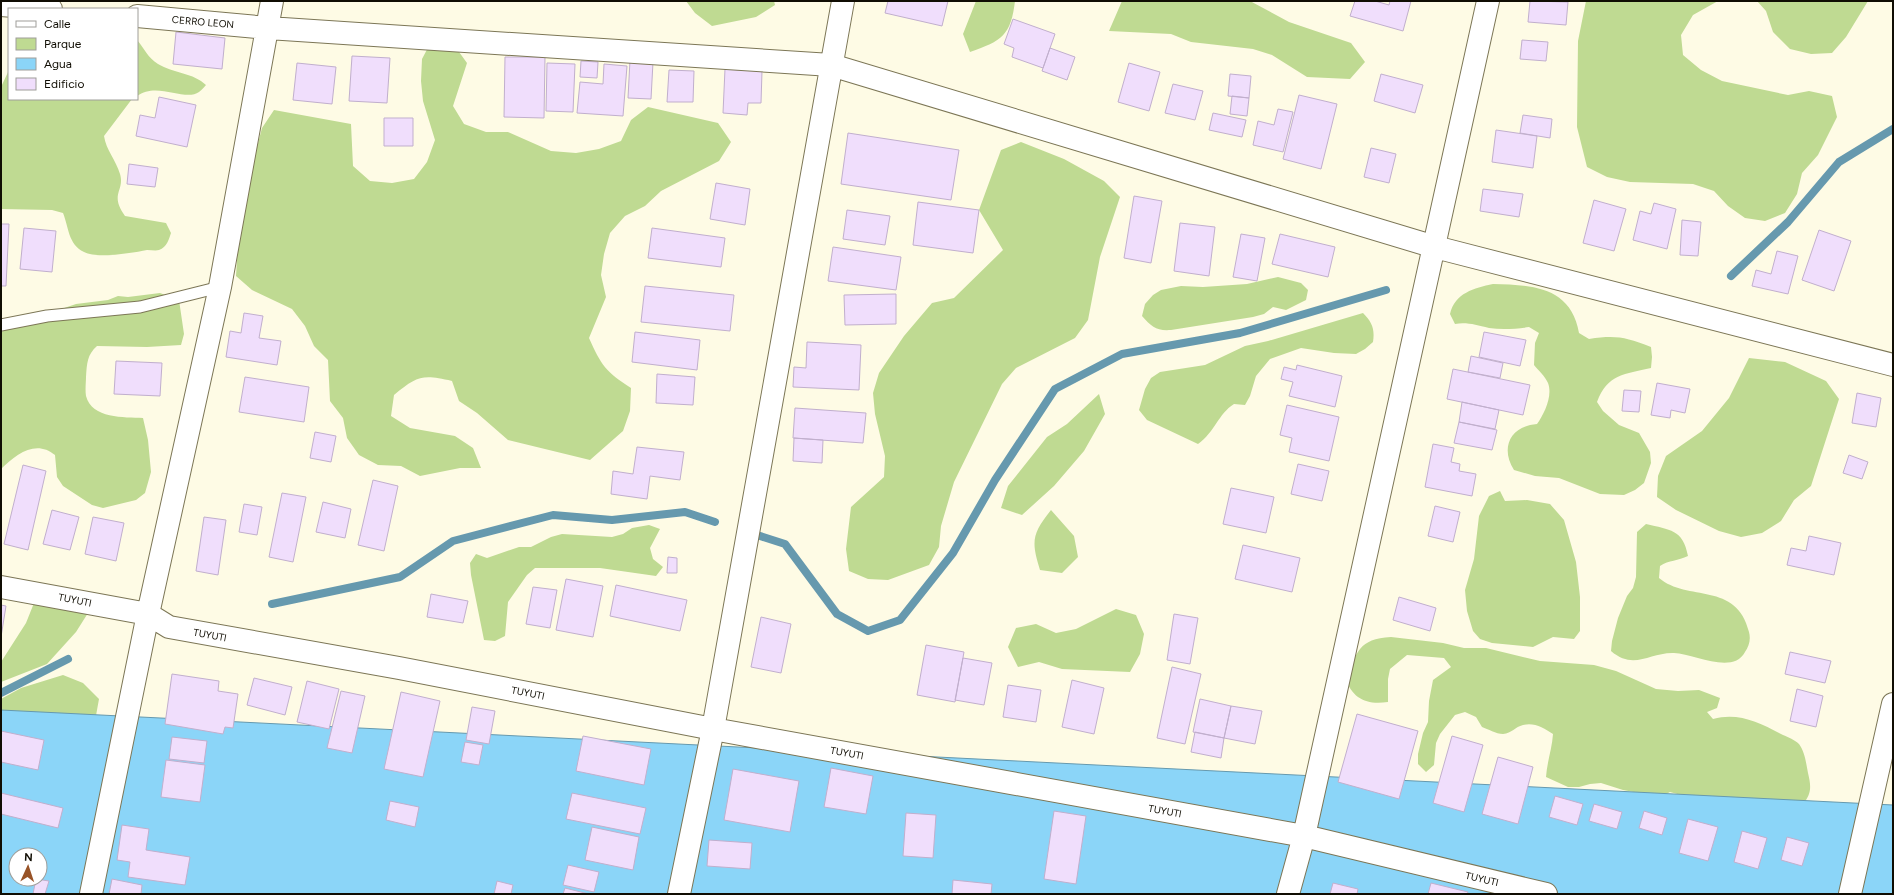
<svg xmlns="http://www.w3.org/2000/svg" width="1894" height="895" viewBox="0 0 1894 895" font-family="Figtree,sans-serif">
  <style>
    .green { fill: #bfda92 }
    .water { fill: #8bd5f8; stroke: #6699ae; fill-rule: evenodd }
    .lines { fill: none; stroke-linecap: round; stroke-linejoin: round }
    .stream { stroke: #6699ae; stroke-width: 8 }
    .building { fill: #f0defc; stroke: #c1afcd }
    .lane-casing { stroke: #7c7656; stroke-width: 13 }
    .street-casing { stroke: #7c7656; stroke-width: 24 }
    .lane { stroke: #fff; stroke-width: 11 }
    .street { stroke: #fff; stroke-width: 22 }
    .labels { text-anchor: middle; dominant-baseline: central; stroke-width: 3; stroke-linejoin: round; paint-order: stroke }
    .street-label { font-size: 10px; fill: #100d03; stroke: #fff }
  </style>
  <rect width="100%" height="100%" fill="#fefbe5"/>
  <path class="green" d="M 686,1 L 774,1 L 775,5 L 756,17 L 712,26 L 695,13 Z
    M 976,1 L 1015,1 C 1011,35 1002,41 970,52 L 963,34 Z
    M 1122,1 L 1250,1 L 1289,22 L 1351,43 L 1365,62 L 1350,79 L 1307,77 L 1272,55 L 1253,49 L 1191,42 L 1171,34 L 1109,31 Z
    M 1586,1 L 1718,1 L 1693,15 L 1681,35 L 1683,55 L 1701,70 L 1722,81 L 1788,95 L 1809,91 L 1832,96 L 1837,117 L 1818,155 L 1802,173 L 1797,194 L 1785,213 L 1765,221 L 1745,218 L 1728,206 L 1714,191 L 1693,184 L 1630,182 L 1607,177 L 1587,167 L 1577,127 L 1578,41 Z
    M 1757,1 L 1868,1 L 1846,37 L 1832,53 L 1811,54 L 1790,49 L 1773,32 L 1766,11 Z
    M 137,40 C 144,48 148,58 158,64 C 173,73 194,73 206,85 C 204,87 202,90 199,92 C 185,102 157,81 137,96 Z
    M 432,40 L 454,45 L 467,63 L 453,106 L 464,124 L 486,132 L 508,132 L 551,151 L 576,153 L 599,149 L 621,141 L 631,120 L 648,107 L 718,123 L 731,142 L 719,161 L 661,191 L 645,206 L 625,216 L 610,233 L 604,254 L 601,275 L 606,297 L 589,338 C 601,365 606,372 631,388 L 630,411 L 623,431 L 590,460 L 508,440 L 477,413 L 459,401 L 452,381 C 422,374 417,376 394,395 L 391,416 L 410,428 L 455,436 L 473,448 L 481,468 L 460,468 L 420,476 L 401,466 L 378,465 L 359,455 L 347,438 L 343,418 L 330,401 L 328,360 L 314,346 L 305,326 L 292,309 L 252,290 L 236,276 L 240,212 L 262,128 L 274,110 L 351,124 L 353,166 L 370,181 L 392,183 L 414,179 L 427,162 L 435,140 L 423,101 L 421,81 L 422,59 Z
    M 9,70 L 9,99 L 132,99 L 104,136 C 106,150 116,160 120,174 C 125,191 109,194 125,216 L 166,223 L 171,233 C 169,239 167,247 159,250 C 156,251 151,250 147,250 C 132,253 97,259 84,252 C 68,244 69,228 63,213 L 52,210 L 1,209 L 1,87 Z
    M 1021,142 L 1064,159 L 1104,181 L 1120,197 L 1100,257 L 1088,320 L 1075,338 L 1016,368 L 1002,384 L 954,482 L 941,526 L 939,547 L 929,565 L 888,580 L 868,579 L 849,571 L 846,549 L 851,507 L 884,477 L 885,456 L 875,414 L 873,393 L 879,373 L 904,336 L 932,303 L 954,298 L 1003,250 L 979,210 L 1001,150 Z
    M 1278,277 L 1301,283 L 1308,290 L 1306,300 L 1286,310 L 1273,307 L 1264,314 L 1253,317 L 1171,330 C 1156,331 1152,327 1142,316 L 1145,304 L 1153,295 L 1161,290 L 1181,286 L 1203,287 L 1247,284 Z
    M 1493,284 C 1531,285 1571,286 1579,333 L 1589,339 C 1616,335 1625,337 1651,347 L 1652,357 L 1651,368 C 1625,374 1607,374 1597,402 L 1603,411 L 1619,425 L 1639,433 L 1650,452 L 1651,463 L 1644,483 L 1635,490 L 1624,495 L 1600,494 L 1559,478 L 1535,476 L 1514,470 C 1500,448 1510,426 1537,424 C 1544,414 1553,396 1548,383 C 1545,376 1538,370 1534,365 L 1535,343 L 1539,333 L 1529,327 C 1516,329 1502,330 1489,328 C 1476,325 1467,322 1455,324 L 1450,314 C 1455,293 1474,288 1493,284 Z
    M 160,293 L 179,300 L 184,334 L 181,345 L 147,347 L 97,346 C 87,355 87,363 86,377 C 86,382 85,390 86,396 C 92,419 124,417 143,418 L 148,440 L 151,472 L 145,493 L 136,500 L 103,508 L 92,505 L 63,486 L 57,477 L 55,455 C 36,439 16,454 1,469 L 1,332 L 23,322 L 76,304 L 108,300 L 118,296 L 128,297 Z
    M 1363,313 C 1372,322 1375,329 1373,342 L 1365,349 L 1356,354 L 1334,353 L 1301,348 L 1270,359 L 1256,376 L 1250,396 L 1245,405 L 1234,404 C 1218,414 1215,432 1198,444 L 1147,420 L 1139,410 L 1145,389 L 1151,378 L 1160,372 L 1205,365 L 1245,346 L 1268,341 Z
    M 1749,358 L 1785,362 L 1826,381 L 1839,399 L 1811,486 L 1794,500 L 1781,521 L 1762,533 L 1741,537 L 1719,531 L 1676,510 L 1657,497 L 1658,476 L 1666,456 L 1702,431 L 1729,398 Z
    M 1099,394 L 1105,414 L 1084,451 L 1054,486 L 1022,515 L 1001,508 L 1008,486 L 1047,437 L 1067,424 Z
    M 1500,491 L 1505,501 L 1527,500 L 1550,504 L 1564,520 L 1576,562 L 1580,597 L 1580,631 L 1574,639 L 1553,637 L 1533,647 L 1492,643 L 1480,639 L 1473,631 L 1467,611 L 1465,590 L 1474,559 L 1479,516 L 1489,496 Z
    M 1051,510 L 1074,536 L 1078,557 L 1062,573 L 1040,570 C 1031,541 1032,534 1051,510 Z
    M 1646,524 C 1670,530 1683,529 1688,556 C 1678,561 1669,560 1660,566 L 1659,578 C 1687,602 1737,581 1749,632 C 1751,640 1749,646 1745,652 C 1733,675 1694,654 1674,653 C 1650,652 1634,671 1611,651 L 1612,641 L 1618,618 L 1627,596 L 1633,588 L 1636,577 L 1637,532 Z
    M 649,525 L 660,529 L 650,548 L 653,559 L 663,567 L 656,576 L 600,568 L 535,568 L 527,575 L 508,602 L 505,636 L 495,641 L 484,640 L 471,575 L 470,563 L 476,554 L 487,558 L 519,547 L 531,547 L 551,537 L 562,534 L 612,537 L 623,534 L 632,528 Z
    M 34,603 L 88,613 L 76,632 L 47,664 L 1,682 L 1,662 L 26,623 Z
    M 1116,609 L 1136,615 L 1144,634 L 1140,654 L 1130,672 L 1062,669 L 1039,662 L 1018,667 L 1008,647 L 1016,628 L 1036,624 L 1056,633 L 1076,629 Z
    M 1391,637 L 1443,643 L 1464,648 L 1486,648 L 1540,661 L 1594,665 L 1616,671 L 1656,689 L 1678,691 L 1699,690 L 1720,698 L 1717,708 L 1707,712 L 1713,719 C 1739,712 1760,723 1783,735 C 1788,737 1795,740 1799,744 C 1805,752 1806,763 1808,773 C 1811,786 1812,793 1803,804 L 1692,798 L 1670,792 L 1660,797 L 1623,790 L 1601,783 L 1590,784 L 1579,787 L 1568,787 L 1546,777 C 1547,762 1552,749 1553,734 C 1544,728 1534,722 1523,725 C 1515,727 1512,733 1503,734 C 1496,734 1488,729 1482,727 L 1476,717 L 1465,712 L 1455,715 L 1440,734 L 1436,743 L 1434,765 L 1426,772 L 1418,764 L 1418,754 L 1423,733 L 1428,722 L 1429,701 L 1433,680 L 1451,667 L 1444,658 L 1407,655 L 1390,669 L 1388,679 L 1388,702 C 1366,705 1353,699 1345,678 C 1358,652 1358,639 1391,637 Z
    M 63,675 L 83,683 L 99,699 L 91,743 L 1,719 L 1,699 L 21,688 Z"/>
  <path class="water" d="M 1,710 L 1893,805 L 1893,894 L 1,894 ZM 16,855 L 40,855 L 40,879 L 16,879 Z"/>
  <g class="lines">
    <path class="stream" d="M 1731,276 L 1788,222 L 1839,162 L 1893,129
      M 757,535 L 785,544 L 837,614 L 868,631 L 900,620 L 953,553 L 995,480 L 1055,389 L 1122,354 L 1240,333 L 1386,290
      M 272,604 L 400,577 L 453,541 L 553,515 L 612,520 L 685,512 L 715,522
      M 1,693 L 68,659"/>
  </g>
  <path class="building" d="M 888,1 L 948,1 L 942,26 L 885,13 Z
    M 1355,1 L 1375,1 L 1389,5 L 1390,1 L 1411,1 L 1403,31 L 1350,16 Z
    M 1530,1 L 1568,2 L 1566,25 L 1528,22 Z
    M 1013,19 L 1055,34 L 1043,68 L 1012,57 L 1014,48 L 1004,44 Z
    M 176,32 L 225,38 L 222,69 L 173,64 Z
    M 1522,40 L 1548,42 L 1546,61 L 1520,59 Z
    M 1050,48 L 1075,57 L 1067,80 L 1042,71 Z
    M 352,56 L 390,58 L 387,103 L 349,101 Z
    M 505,57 L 545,57 L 544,118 L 504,117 Z
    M 630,60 L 653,62 L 651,99 L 628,98 Z
    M 581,61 L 598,62 L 597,78 L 580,77 Z
    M 297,63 L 336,67 L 332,104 L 293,100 Z
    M 547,63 L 575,64 L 573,112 L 546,111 Z
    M 1129,63 L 1160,72 L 1149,111 L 1118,102 Z
    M 604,64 L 627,66 L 623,116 L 577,113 L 580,82 L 603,84 Z
    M 725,69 L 762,71 L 761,103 L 748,103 L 747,115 L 723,113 Z
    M 669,70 L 694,71 L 693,102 L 667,102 Z
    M 1230,74 L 1251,76 L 1249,98 L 1228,96 Z
    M 1381,74 L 1423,85 L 1415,113 L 1374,101 Z
    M 1173,84 L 1203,91 L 1195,120 L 1165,113 Z
    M 1299,95 L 1337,104 L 1321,169 L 1283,159 Z
    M 1232,96 L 1249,98 L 1247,116 L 1230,114 Z
    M 159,97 L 196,105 L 187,147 L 136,136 L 140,115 L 155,118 Z
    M 1278,109 L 1293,112 L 1283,152 L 1253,145 L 1258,121 L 1274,125 Z
    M 1213,113 L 1246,120 L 1242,137 L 1209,130 Z
    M 1523,115 L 1552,119 L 1550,138 L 1520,133 Z
    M 384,118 L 413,118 L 413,146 L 384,146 Z
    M 1496,130 L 1537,136 L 1533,168 L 1492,162 Z
    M 848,133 L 959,150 L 951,200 L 841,184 Z
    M 1371,148 L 1396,154 L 1389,183 L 1364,177 Z
    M 129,164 L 158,168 L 155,187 L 127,184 Z
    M 716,183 L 750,189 L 745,225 L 710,219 Z
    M 1483,189 L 1523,194 L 1519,217 L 1480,211 Z
    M 1134,196 L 1162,201 L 1151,263 L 1124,258 Z
    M 1594,200 L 1626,209 L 1614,251 L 1583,243 Z
    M 918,202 L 979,210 L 973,253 L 913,245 Z
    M 1654,203 L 1676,209 L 1667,249 L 1633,240 L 1640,211 L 1651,214 Z
    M 847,210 L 890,216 L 885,245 L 843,239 Z
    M 1682,220 L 1701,222 L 1698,256 L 1680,255 Z
    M 1180,223 L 1215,227 L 1209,276 L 1174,271 Z
    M 1,224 L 9,224 L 6,286 L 1,286 Z
    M 24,228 L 56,231 L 52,272 L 20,269 Z
    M 652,228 L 725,238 L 721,267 L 648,258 Z
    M 1819,230 L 1851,241 L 1834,291 L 1802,280 Z
    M 1241,234 L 1265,238 L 1257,281 L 1233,277 Z
    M 1280,234 L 1335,247 L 1328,277 L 1272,264 Z
    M 833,247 L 901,257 L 896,290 L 828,281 Z
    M 1777,251 L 1798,256 L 1788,294 L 1752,286 L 1756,270 L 1771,274 Z
    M 645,286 L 734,295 L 730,331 L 641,322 Z
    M 896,294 L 896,324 L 845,325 L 844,295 Z
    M 244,313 L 263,316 L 259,338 L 281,341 L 277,365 L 226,357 L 230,331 L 241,333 Z
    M 635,332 L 700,340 L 697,370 L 632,362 Z
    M 1484,332 L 1526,340 L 1520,366 L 1479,357 Z
    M 807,342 L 861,345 L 859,390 L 793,387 L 794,367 L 806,368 Z
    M 1471,356 L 1503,363 L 1500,378 L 1468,372 Z
    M 116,361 L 162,363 L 160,396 L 114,394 Z
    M 1297,365 L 1342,376 L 1335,407 L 1289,396 L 1293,382 L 1281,379 L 1284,367 L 1296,370 Z
    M 1453,369 L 1530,385 L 1523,415 L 1447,399 Z
    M 657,374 L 695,377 L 693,405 L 656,403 Z
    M 245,377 L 309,387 L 304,422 L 239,412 Z
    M 1657,383 L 1690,389 L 1685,413 L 1671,410 L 1670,418 L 1651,415 Z
    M 1624,390 L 1641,391 L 1639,412 L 1622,411 Z
    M 1857,393 L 1881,398 L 1876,427 L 1852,423 Z
    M 1462,402 L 1499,410 L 1495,429 L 1459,422 Z
    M 1287,405 L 1339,417 L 1329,461 L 1289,452 L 1292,438 L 1280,435 Z
    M 795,408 L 866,413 L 863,443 L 793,438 Z
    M 1459,422 L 1497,430 L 1492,450 L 1454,443 Z
    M 315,432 L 336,436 L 331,462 L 310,458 Z
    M 794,438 L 823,440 L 822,463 L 793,461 Z
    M 1433,444 L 1454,448 L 1451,462 L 1460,464 L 1459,471 L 1476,474 L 1472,496 L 1425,487 Z
    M 637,447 L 684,452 L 680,480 L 650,476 L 647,499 L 611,494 L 613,471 L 633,474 Z
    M 1849,455 L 1868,462 L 1862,479 L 1843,473 Z
    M 1298,464 L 1329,471 L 1322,501 L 1291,494 Z
    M 23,465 L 46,471 L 28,550 L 4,544 Z
    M 373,480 L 398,486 L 384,551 L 358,545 Z
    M 1231,488 L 1274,497 L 1266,533 L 1223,524 Z
    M 282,493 L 306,497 L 293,562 L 269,557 Z
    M 323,502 L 351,509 L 345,538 L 316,532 Z
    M 244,504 L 262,507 L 257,535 L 239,532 Z
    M 1435,506 L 1460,512 L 1453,542 L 1428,536 Z
    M 52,510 L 79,517 L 70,550 L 43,544 Z
    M 93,517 L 124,523 L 116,561 L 85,554 Z
    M 204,517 L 226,520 L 218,575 L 196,571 Z
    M 1809,536 L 1841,543 L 1834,575 L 1787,565 L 1791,548 L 1806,551 Z
    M 1243,545 L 1300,558 L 1292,592 L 1235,579 Z
    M 668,557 L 677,558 L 677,573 L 667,573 Z
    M 566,579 L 603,586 L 593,637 L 556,630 Z
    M 616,585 L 687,600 L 680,631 L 610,616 Z
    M 533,587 L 557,590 L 550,628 L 526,624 Z
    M 431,594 L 468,601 L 463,623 L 427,617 Z
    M 1399,597 L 1436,608 L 1430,631 L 1393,620 Z
    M 1,605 L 6,606 L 1,637 Z
    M 1174,614 L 1198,618 L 1190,664 L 1167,660 Z
    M 761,617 L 791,624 L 781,673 L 751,667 Z
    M 926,645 L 964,652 L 955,702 L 917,695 Z
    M 1790,652 L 1831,661 L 1825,683 L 1785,674 Z
    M 963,658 L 992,663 L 984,705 L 955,700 Z
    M 1172,667 L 1201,674 L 1185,744 L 1157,738 Z
    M 172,674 L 219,681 L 218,691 L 238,694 L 233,728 L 225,727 L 223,734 L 165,724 Z
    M 254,678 L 292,687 L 285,715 L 247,705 Z
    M 1072,680 L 1104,688 L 1094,734 L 1062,727 Z
    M 307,681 L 339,689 L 329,729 L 297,722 Z
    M 1008,685 L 1041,690 L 1036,722 L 1003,717 Z
    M 1797,689 L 1823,696 L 1816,727 L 1790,721 Z
    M 341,691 L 365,696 L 352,753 L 327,748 Z
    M 401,692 L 440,701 L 423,777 L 384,769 Z
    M 1200,699 L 1231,706 L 1224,738 L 1193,732 Z
    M 1231,706 L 1262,711 L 1255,744 L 1224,738 Z
    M 472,707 L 495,711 L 489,744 L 466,740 Z
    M 1357,714 L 1418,731 L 1399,799 L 1338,782 Z
    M 1,731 L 44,740 L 38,770 L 1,762 Z
    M 1195,732 L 1224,738 L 1221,758 L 1191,752 Z
    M 583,736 L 651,749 L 644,785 L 576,771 Z
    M 1452,736 L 1483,745 L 1464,812 L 1433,803 Z
    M 172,737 L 207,741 L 204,763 L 169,759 Z
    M 465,742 L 483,745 L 479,765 L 461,762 Z
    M 1498,757 L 1533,767 L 1518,824 L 1482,814 Z
    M 166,760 L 205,765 L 200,802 L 161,797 Z
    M 831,768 L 873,776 L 866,814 L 824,807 Z
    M 733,769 L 799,781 L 790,832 L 724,820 Z
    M 1,793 L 63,808 L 58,828 L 1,814 Z
    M 572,793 L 646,808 L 640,834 L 566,819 Z
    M 1555,796 L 1583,804 L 1577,825 L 1549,817 Z
    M 390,801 L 419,807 L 415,827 L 386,820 Z
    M 1594,804 L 1622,812 L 1617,829 L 1589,821 Z
    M 1054,811 L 1086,816 L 1076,884 L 1044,879 Z
    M 1644,811 L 1667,818 L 1662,835 L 1639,828 Z
    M 906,813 L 936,815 L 933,858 L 903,856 Z
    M 1688,819 L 1718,827 L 1708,861 L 1679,853 Z
    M 122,825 L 149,829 L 146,850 L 190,857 L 185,885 L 128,877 L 130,862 L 117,860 Z
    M 592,827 L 639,837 L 633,870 L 585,860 Z
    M 1742,831 L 1767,838 L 1758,869 L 1734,862 Z
    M 1787,837 L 1809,843 L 1802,866 L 1781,860 Z
    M 709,840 L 752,843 L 750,869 L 707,866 Z
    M 568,865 L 599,872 L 594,892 L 563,885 Z
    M 36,879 L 49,881 L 45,894 L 33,894 Z
    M 112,879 L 142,885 L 141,894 L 109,894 Z
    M 953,880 L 992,884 L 991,894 L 952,894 Z
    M 497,881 L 513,885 L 511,894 L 494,894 Z
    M 1333,883 L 1358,889 L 1357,894 L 1330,894 Z
    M 1431,883 L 1468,892 L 1467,894 L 1428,894 Z
    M 565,888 L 589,894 L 563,894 Z"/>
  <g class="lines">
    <g class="lane-casing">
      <path id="lane" d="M 1,325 L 47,316 L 140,307 L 220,287"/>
    </g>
    <g class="street-casing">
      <path id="street" d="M 1,5 L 51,9
        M 137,16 L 268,28 L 831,65 L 1435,247 L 1893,365
        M 1,587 L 148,614 L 169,627 L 399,668 L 713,729 L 1304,836 L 1546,894
        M 91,894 L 148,614 L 220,287 L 272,1
        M 679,894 L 713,729 L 843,1
        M 1288,894 L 1304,836 L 1488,1
        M 1850,894 L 1893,704"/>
    </g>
    <use href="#lane" class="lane"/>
    <use href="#street" class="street"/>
  </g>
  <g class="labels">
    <g class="street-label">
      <text transform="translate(203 22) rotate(5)">CERRO LEON</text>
      <text transform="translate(75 600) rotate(11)">TUYUTI</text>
      <text transform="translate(210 635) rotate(10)">TUYUTI</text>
      <text transform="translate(528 693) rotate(11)">TUYUTI</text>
      <text transform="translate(847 753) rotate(10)">TUYUTI</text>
      <text transform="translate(1165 811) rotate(10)">TUYUTI</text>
      <text transform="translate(1482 879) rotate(13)">TUYUTI</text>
    </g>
  </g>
  <rect width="1894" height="895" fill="none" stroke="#100d03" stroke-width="4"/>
  <rect x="8" y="8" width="130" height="92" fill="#ffffff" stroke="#9f9e9a"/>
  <rect x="16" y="21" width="20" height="6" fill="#ffffff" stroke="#9f9e9a"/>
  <text x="44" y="28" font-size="12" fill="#100d03">Calle</text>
  <rect x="16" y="38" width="20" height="12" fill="#bfda92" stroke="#9f9e9a"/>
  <text x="44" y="48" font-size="12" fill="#100d03">Parque</text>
  <rect x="16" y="58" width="20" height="12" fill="#8bd5f8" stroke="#9f9e9a"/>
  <text x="44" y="68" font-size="12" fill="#100d03">Agua</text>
  <rect x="16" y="78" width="20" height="12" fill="#f0defc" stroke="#9f9e9a"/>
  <text x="44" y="88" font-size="12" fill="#100d03">Edificio</text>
  <g transform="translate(28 867) rotate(3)"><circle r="19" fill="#ffffff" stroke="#9f9e9a"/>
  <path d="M0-3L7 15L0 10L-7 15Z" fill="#985327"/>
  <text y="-6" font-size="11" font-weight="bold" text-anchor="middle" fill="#100d03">N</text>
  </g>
</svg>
